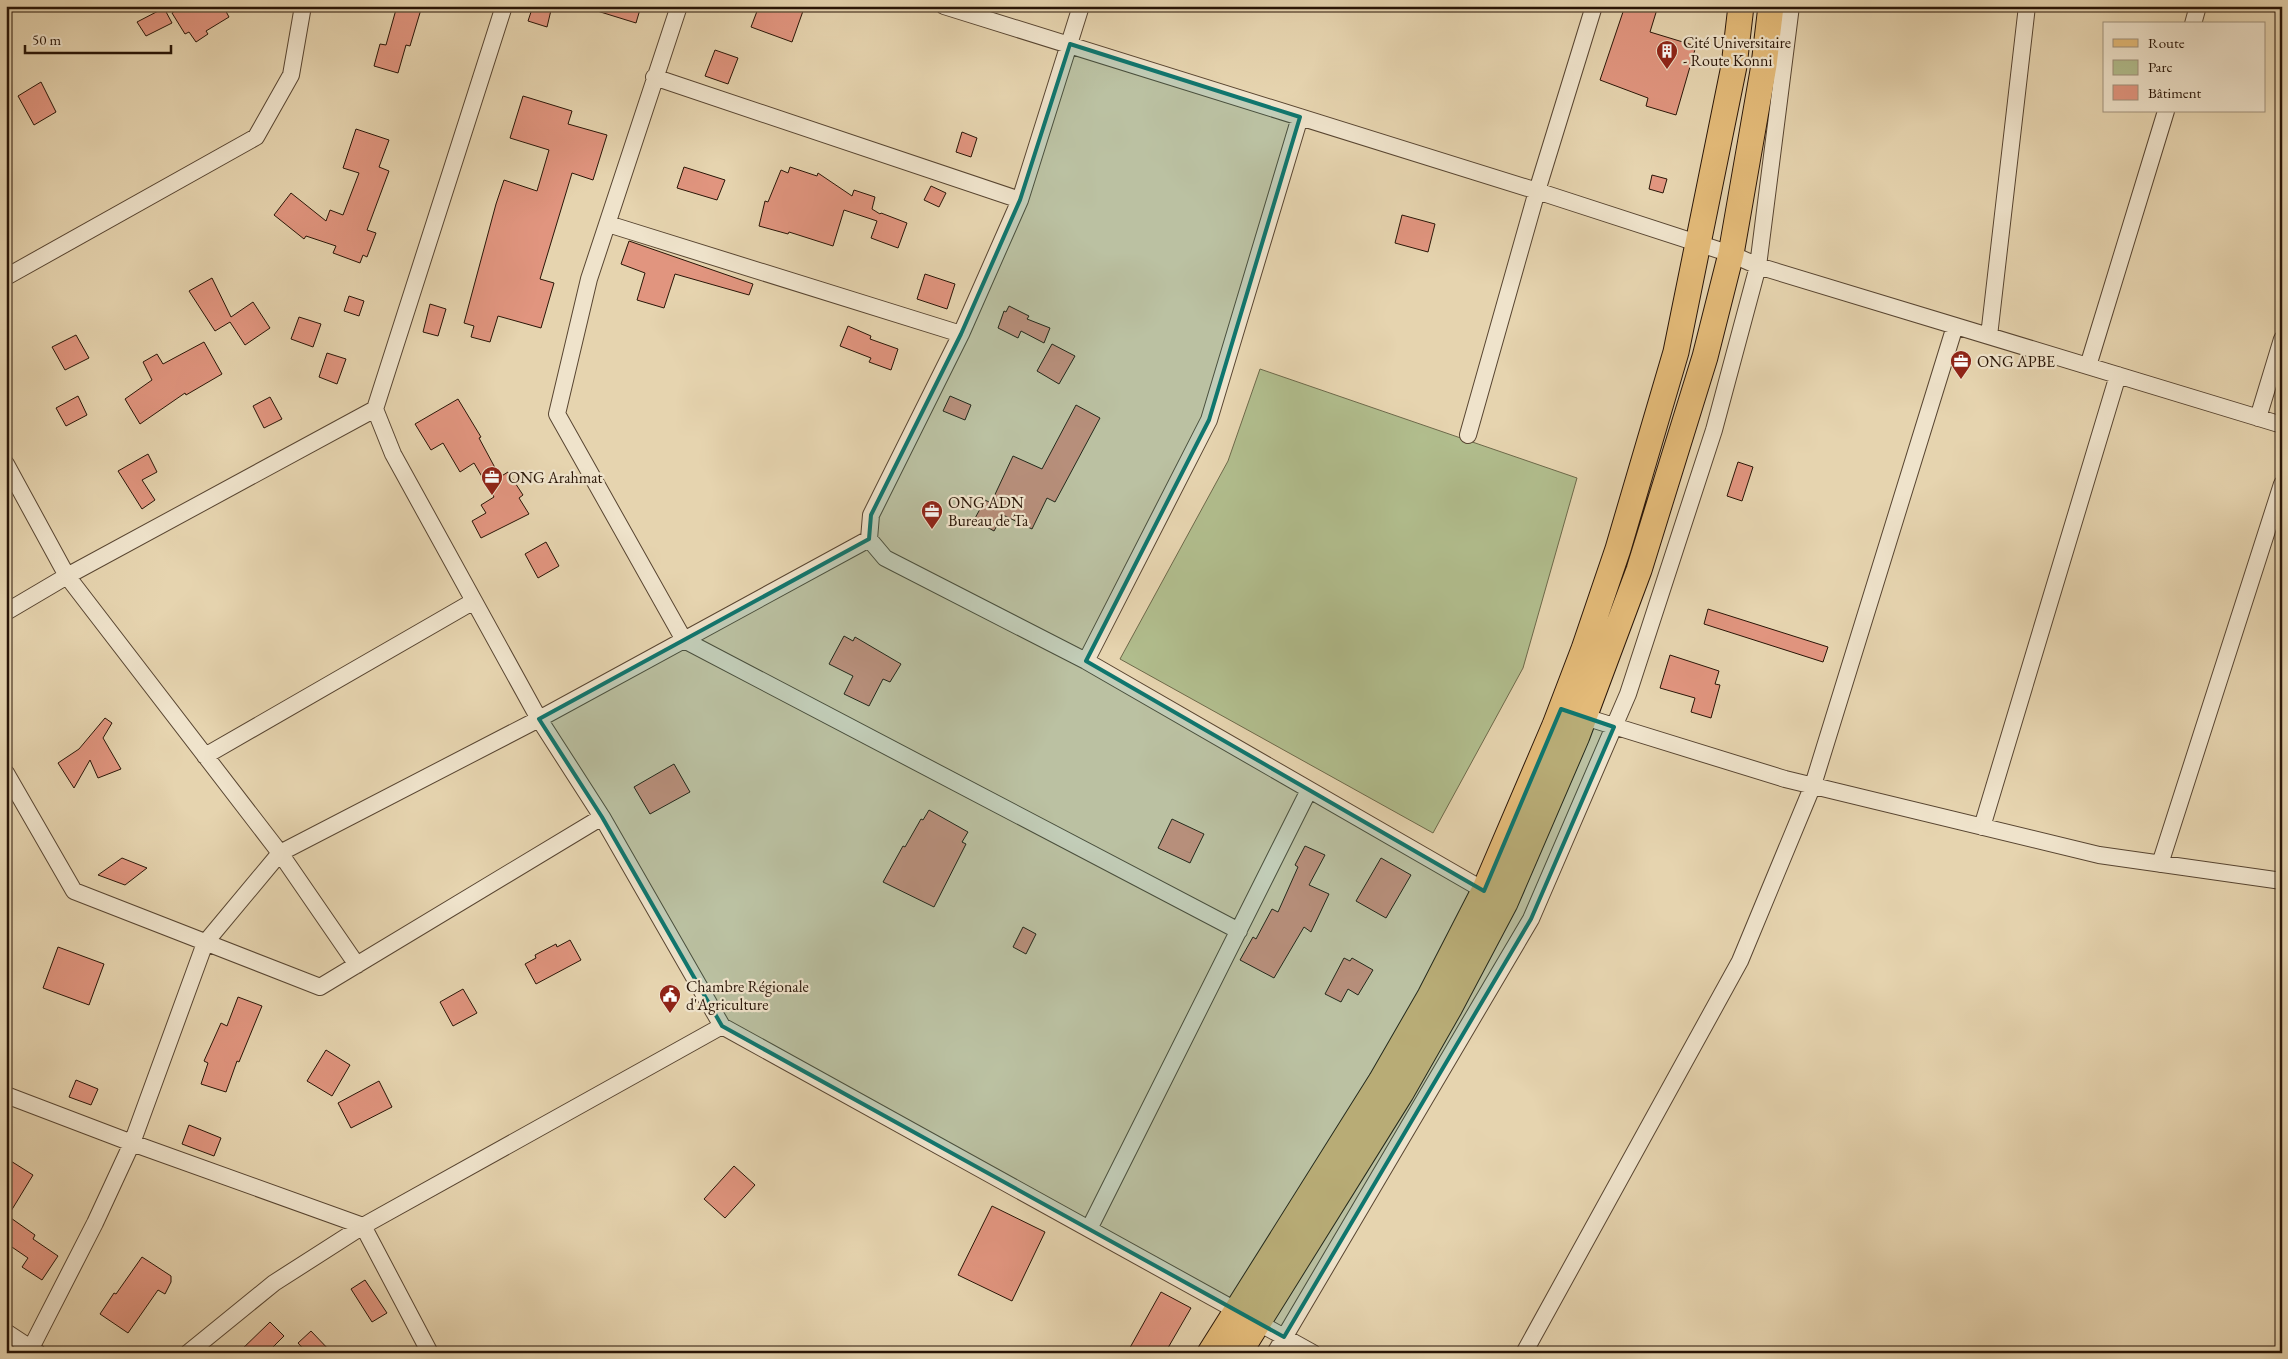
<svg xmlns="http://www.w3.org/2000/svg" width="2288" height="1359" viewBox="0 0 2288 1359" font-family="'EB Garamond',serif">
  <style>
    .green { fill: #b1bd8d; stroke: #6d694a }
    .building { fill: #e1957f; stroke: #291507 }
    .lines { fill: none; stroke-linecap: round; stroke-linejoin: round }
    .minor-casing { stroke: #584531; stroke-width: 18 }
    .primary-casing { stroke: #291507; stroke-width: 27 }
    .minor { stroke: #efe3cb; stroke-width: 16 }
    .primary { stroke: #e3ba78; stroke-width: 25 }
    .marked { fill: #0f766e; fill-opacity: 0.2; stroke: #0f766e; stroke-width: 4; stroke-linejoin: round }
    .labels { text-anchor: middle; dominant-baseline: central; stroke-width: 4.5; stroke-linejoin: round; paint-order: stroke }
    .poi-label { font-size: 16px; fill: #291507; stroke: #efe3cb; text-anchor: start }
  </style>
  <rect width="100%" height="100%" fill="#e6d4af"/>
  <filter id="stains"><feTurbulence type="fractalNoise" baseFrequency=".004" numOctaves="4"/><feColorMatrix values="0 0 0 0 .2 0 0 0 0 .09 0 0 0 0 .02 0 0 0 .5 -.17"/></filter>
  <radialGradient id="worn" r=".72"><stop offset=".6" stop-color="#630" stop-opacity="0"/><stop offset="1" stop-color="#630" stop-opacity=".3"/></radialGradient>
  <path class="green" d="M 1260,369 L 1577,478 L 1523,668 L 1433,833 L 1120,659 L 1228,461 Z"/>
  <path class="building" d="M 182,6 L 223,6 L 229,17 L 206,31 L 208,34 L 196,42 L 189,32 L 185,34 L 172,13 Z
    M 397,6 L 422,6 L 410,46 L 406,45 L 398,73 L 374,66 L 380,44 L 386,45 Z
    M 533,6 L 552,6 L 547,27 L 528,21 Z
    M 595,6 L 641,6 L 636,23 L 594,10 Z
    M 759,6 L 791,6 L 803,11 L 792,42 L 751,27 Z
    M 1625,6 L 1658,6 L 1650,32 L 1696,46 L 1676,115 L 1646,106 L 1648,98 L 1600,80 Z
    M 164,8 L 172,23 L 146,36 L 137,22 Z
    M 715,50 L 738,58 L 728,84 L 705,76 Z
    M 41,82 L 56,112 L 34,125 L 18,96 Z
    M 523,96 L 572,111 L 568,124 L 607,135 L 593,180 L 572,173 L 540,279 L 554,283 L 541,328 L 498,316 L 490,342 L 471,337 L 474,326 L 464,323 L 496,204 L 504,180 L 537,191 L 549,150 L 510,138 Z
    M 356,129 L 389,140 L 379,167 L 389,171 L 367,230 L 376,233 L 367,257 L 363,255 L 360,263 L 333,253 L 336,246 L 306,236 L 304,239 L 274,215 L 291,193 L 326,221 L 330,210 L 343,215 L 359,173 L 343,168 Z
    M 962,132 L 977,138 L 971,157 L 956,152 Z
    M 684,167 L 725,180 L 717,200 L 677,188 Z
    M 790,167 L 817,176 L 818,173 L 852,196 L 854,190 L 875,197 L 872,209 L 880,214 L 881,213 L 907,223 L 898,248 L 871,238 L 877,221 L 844,210 L 833,246 L 789,232 L 788,234 L 759,226 L 765,201 L 768,202 L 781,170 L 788,173 Z
    M 1652,175 L 1667,179 L 1663,193 L 1649,189 Z
    M 931,186 L 946,193 L 939,207 L 924,200 Z
    M 1402,215 L 1435,224 L 1428,252 L 1395,243 Z
    M 629,241 L 753,284 L 749,295 L 675,274 L 664,308 L 637,300 L 645,273 L 621,264 Z
    M 925,274 L 955,284 L 947,309 L 917,299 Z
    M 212,278 L 231,317 L 253,302 L 270,328 L 245,345 L 230,322 L 215,331 L 189,291 Z
    M 349,296 L 364,301 L 359,316 L 344,311 Z
    M 430,304 L 446,309 L 438,336 L 423,332 Z
    M 1009,306 L 1029,316 L 1027,319 L 1050,328 L 1044,343 L 1021,331 L 1018,338 L 998,328 L 1004,311 L 1006,312 Z
    M 299,317 L 321,324 L 313,347 L 291,339 Z
    M 848,326 L 871,336 L 870,339 L 898,349 L 891,370 L 869,362 L 871,358 L 840,346 Z
    M 76,335 L 89,358 L 65,370 L 52,347 Z
    M 204,342 L 222,374 L 186,395 L 185,393 L 140,424 L 125,399 L 152,380 L 143,362 L 157,354 L 163,364 Z
    M 1052,344 L 1075,356 L 1059,384 L 1037,371 Z
    M 327,353 L 346,359 L 337,384 L 319,377 Z
    M 78,396 L 87,415 L 66,426 L 56,408 Z
    M 950,396 L 971,405 L 965,420 L 943,411 Z
    M 270,397 L 282,419 L 264,428 L 253,406 Z
    M 458,399 L 481,437 L 479,438 L 500,477 L 508,472 L 523,495 L 519,498 L 529,514 L 481,538 L 472,521 L 486,513 L 481,505 L 494,497 L 474,463 L 460,472 L 443,443 L 431,450 L 415,424 Z
    M 1076,405 L 1100,418 L 1055,502 L 1047,498 L 1032,529 L 1003,515 L 994,531 L 974,520 L 985,500 L 991,503 L 1013,456 L 1042,469 Z
    M 148,454 L 157,472 L 142,480 L 155,500 L 142,509 L 118,471 Z
    M 1738,462 L 1753,467 L 1742,501 L 1727,496 Z
    M 546,542 L 559,566 L 538,578 L 525,554 Z
    M 1708,609 L 1828,647 L 1823,662 L 1704,624 Z
    M 844,636 L 853,641 L 855,637 L 901,664 L 890,682 L 883,679 L 869,706 L 844,694 L 853,676 L 829,664 Z
    M 1670,655 L 1719,671 L 1715,684 L 1720,685 L 1711,718 L 1691,712 L 1695,698 L 1660,688 Z
    M 105,718 L 112,723 L 103,738 L 121,769 L 98,778 L 90,760 L 74,788 L 58,763 L 79,749 Z
    M 674,764 L 690,792 L 650,814 L 634,787 Z
    M 929,810 L 968,832 L 962,842 L 966,844 L 934,907 L 883,882 L 903,846 L 905,847 L 921,819 L 923,820 Z
    M 1172,819 L 1204,834 L 1190,863 L 1158,848 Z
    M 1305,846 L 1325,855 L 1309,885 L 1329,894 L 1311,932 L 1304,927 L 1274,978 L 1240,960 L 1253,937 L 1256,939 L 1272,909 L 1278,912 L 1298,867 L 1295,865 Z
    M 122,858 L 147,868 L 125,885 L 98,875 Z
    M 1381,858 L 1411,875 L 1386,918 L 1356,901 Z
    M 1023,927 L 1036,934 L 1026,954 L 1013,947 Z
    M 570,940 L 581,960 L 536,984 L 525,964 L 536,958 L 535,955 L 556,944 L 557,947 Z
    M 58,947 L 104,964 L 89,1005 L 43,988 Z
    M 1344,958 L 1350,961 L 1352,958 L 1373,970 L 1358,995 L 1348,989 L 1341,1002 L 1325,994 Z
    M 463,989 L 477,1013 L 453,1026 L 440,1002 Z
    M 238,997 L 262,1006 L 239,1062 L 237,1061 L 226,1092 L 201,1084 L 208,1063 L 204,1061 L 221,1023 L 227,1026 Z
    M 326,1050 L 350,1065 L 332,1096 L 307,1081 Z
    M 76,1080 L 98,1089 L 91,1105 L 69,1097 Z
    M 379,1081 L 392,1107 L 351,1128 L 338,1103 Z
    M 189,1125 L 221,1138 L 214,1156 L 182,1144 Z
    M 6,1158 L 33,1175 L 8,1216 L 35,1235 L 33,1239 L 58,1256 L 42,1280 L 22,1267 L 28,1258 L 6,1243 Z
    M 734,1166 L 755,1185 L 725,1218 L 704,1199 Z
    M 992,1206 L 1045,1232 L 1012,1301 L 958,1275 Z
    M 142,1257 L 171,1276 L 171,1282 L 165,1294 L 158,1290 L 128,1333 L 100,1314 L 114,1293 L 116,1294 Z
    M 365,1280 L 387,1313 L 372,1322 L 351,1289 Z
    M 1161,1292 L 1191,1308 L 1165,1353 L 1127,1353 Z
    M 270,1322 L 284,1336 L 267,1353 L 238,1353 Z
    M 311,1331 L 332,1353 L 307,1353 L 298,1343 Z"/>
  <g class="lines">
    <g class="minor-casing">
      <path id="minor" d="M 504,6 L 375,409 L 393,454 L 539,719 L 602,817 L 722,1026 L 1313,1353
        M 679,6 L 589,279 L 557,414 L 684,640 L 1239,931
        M 944,6 L 1537,191 L 1731,254 L 1758,266 L 2282,425
        M 1081,6 L 1020,200 L 961,334 L 871,515 L 869,539 L 885,558 L 1086,661 L 1492,895
        M 2193,24 L 2198,6
        M 654,77 L 1020,200
        M 608,224 L 961,334
        M 6,277 L 256,137 L 291,75 L 303,6
        M 1989,336 L 2027,6
        M 2088,366 L 2166,111
        M 2258,418 L 2282,339
        M 1468,435 L 1537,191 L 1594,6
        M 6,464 L 67,576 L 280,853 L 357,965
        M 6,612 L 67,576 L 375,409
        M 1086,661 L 1209,420 L 1300,117
        M 1575,714 L 1785,779 L 2099,855 L 2282,881
        M 205,756 L 474,601
        M 6,773 L 74,891 L 320,987 L 602,817
        M 1982,827 L 2118,375
        M 2160,864 L 2282,484
        M 6,1095 L 132,1143 L 363,1226 L 430,1353
        M 1089,1229 L 1309,790
        M 6,1332 L 38,1353
        M 31,1348 L 95,1223 L 132,1143 L 205,943 L 280,853 L 539,719 L 869,539
        M 188,1353 L 274,1283 L 363,1226 L 722,1026
        M 1275,1353 L 1531,919 L 1628,694 L 1714,430 L 1758,266 L 1791,6
        M 1524,1353 L 1740,961 L 1813,785 L 1955,326"/>
    </g>
    <g class="primary-casing">
      <path id="primary" d="M 1210,1353 L 1381,1081 L 1430,996 L 1484,891 L 1555,725 L 1584,649 L 1618,549 L 1676,352 L 1734,66 L 1741,6
        M 1239,1353 L 1401,1093 L 1450,1007 L 1505,903 L 1577,736 L 1639,570 L 1705,357 L 1731,254 L 1764,65 L 1771,6"/>
    </g>
    <use href="#minor" class="minor"/>
    <use href="#primary" class="primary"/>
  </g>
  <path class="marked" d="M 1070,44 L 1300,117 L 1209,420 L 1086,661 L 1484,891 L 1561,709 L 1614,727 L 1531,919 L 1284,1337 L 722,1026 L 602,817 L 539,719 L 869,539 L 871,515 L 961,334 L 1020,200 Z"/>
  <defs>
    <g id="building-pin" transform="scale(1.125)"><path d="M0 17L-7.5 6A9.5 9.5 0 1 1 7.5 6Z" fill="#8f2418" stroke="#efe3cb"/><path d="M-4-6H4V6H1V3H-1V6H-4ZM-2.5-4.3h1.7v1.8h-1.7ZM.8-4.3h1.7v1.8H.8ZM-2.5-1h1.7V.8h-1.7ZM.8-1h1.7V.8H.8Z" fill="#fff"/></g>
    <g id="office-pin" transform="scale(1.125)"><path d="M0 17L-7.5 6A9.5 9.5 0 1 1 7.5 6Z" fill="#8f2418" stroke="#efe3cb"/><path d="M-6-3h4V-5.5h4V-3h4V5H-6ZM-1-4.5V-3h2v-1.5ZM-6 0V1H6V0Z" fill="#fff"/></g>
    <g id="civic-pin" transform="scale(1.125)"><path d="M0 17L-7.5 6A9.5 9.5 0 1 1 7.5 6Z" fill="#8f2418" stroke="#efe3cb"/><path d="M-.6-6.5H3V-4.5H.6V-3L4-1V1h2V6H-6V1h2V-1L-.6-3ZM-1.2 2.5V6h2.4V2.5Z" fill="#fff"/></g>
  </defs>
  <g fill-rule="evenodd">
    <use href="#building-pin" x="1667" y="51"/>
    <use href="#office-pin" x="1961" y="361"/>
    <use href="#office-pin" x="492" y="477"/>
    <use href="#office-pin" x="932" y="511"/>
    <use href="#civic-pin" x="670" y="995"/>
  </g>
  <g class="labels">
    <g class="poi-label">
      <text x="1683" y="42">Cité Universitaire<tspan x="1683" dy="18">- Route Konni</tspan></text>
      <text x="1977" y="361">ONG APBE</text>
      <text x="508" y="477">ONG Arahmat</text>
      <text x="948" y="502">ONG ADN<tspan x="948" dy="18">Bureau de Ta</tspan></text>
      <text x="686" y="986">Chambre Régionale<tspan x="686" dy="18">d'Agriculture</tspan></text>
    </g>
  </g>
  <rect width="2288" height="1359" fill="none" stroke="#e6d4af" stroke-width="25"/>
  <rect x="8" y="8" width="2273" height="1344" fill="none" stroke="#291507" stroke-width="2.5"/>
  <rect x="12" y="12" width="2263" height="1334" fill="none" stroke="#291507"/>
  <rect x="2103" y="22" width="162" height="90" fill="#efe3cb" stroke="#a0917d"/>
  <rect x="2113" y="39" width="25" height="8" fill="#e3ba78" stroke="#a0917d"/>
  <text x="2148" y="48" font-size="15" fill="#291507">Route</text>
  <rect x="2113" y="60" width="25" height="15" fill="#b1bd8d" stroke="#a0917d"/>
  <text x="2148" y="72" font-size="15" fill="#291507">Parc</text>
  <rect x="2113" y="85" width="25" height="15" fill="#e1957f" stroke="#a0917d"/>
  <text x="2148" y="98" font-size="15" fill="#291507">Bâtiment</text>
  <path d="M25 45v8h146v-8" fill="none" stroke="#291507" stroke-width="2.5"/>
  <text x="32" y="45" font-size="15" fill="#291507" stroke="#efe3cb" stroke-width="4" paint-order="stroke">50 m</text>
  <rect width="100%" height="100%" filter="url(#stains)"/>
  <rect width="100%" height="100%" fill="url(#worn)"/>
</svg>
